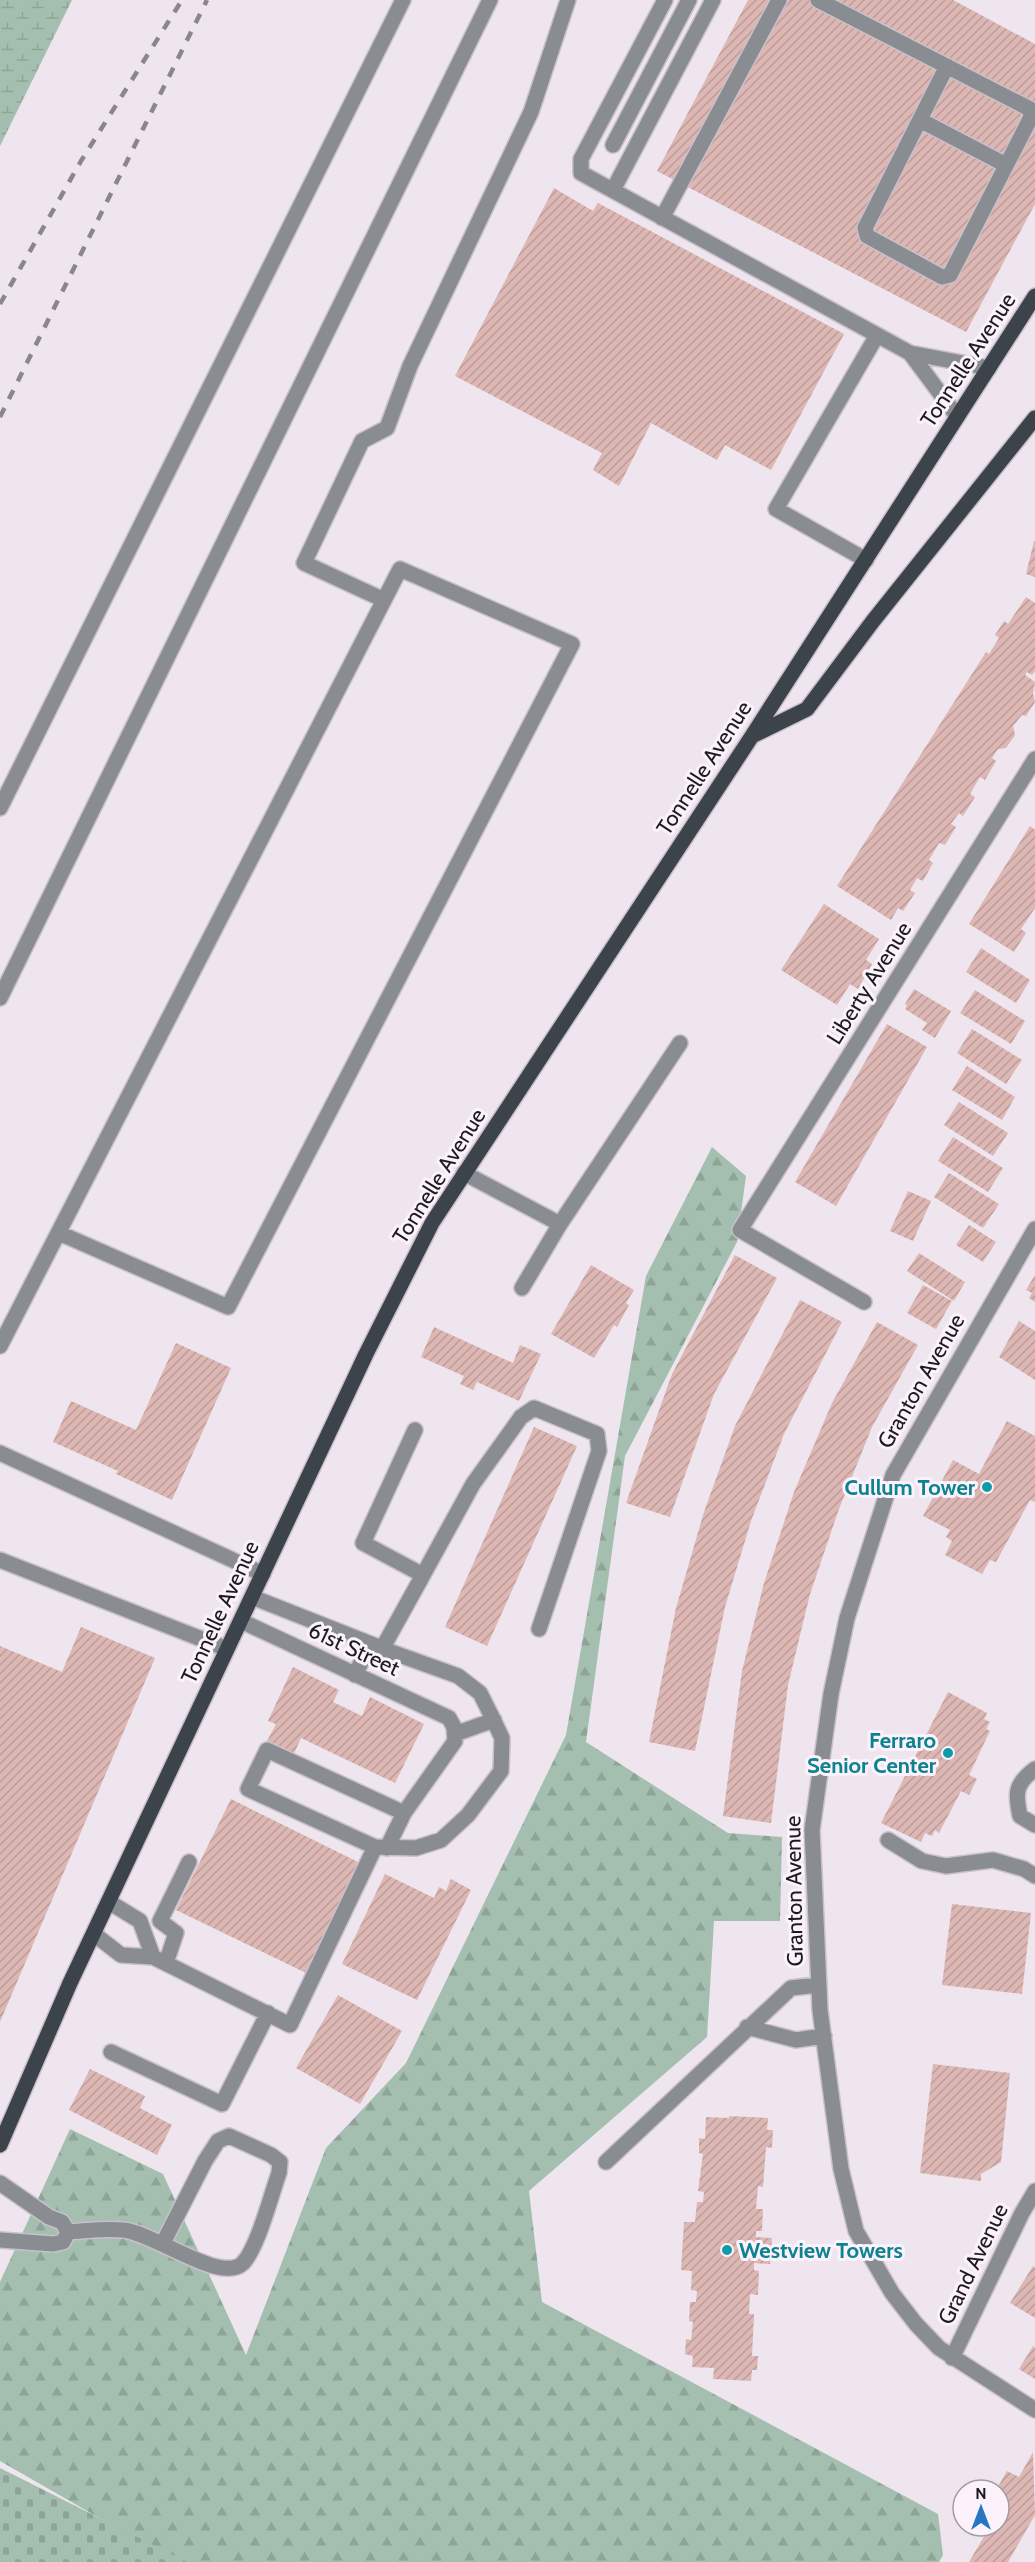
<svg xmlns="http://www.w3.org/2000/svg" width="1035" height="2562" viewBox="0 0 1035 2562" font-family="Cabin,sans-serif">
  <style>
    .forest { fill: url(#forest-firs) }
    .wetland { fill: url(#wetland-marsh) }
    .cemetery { fill: url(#cemetery-stones) }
    .building { fill: url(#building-hatch) }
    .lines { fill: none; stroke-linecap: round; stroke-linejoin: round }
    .minor-casing { stroke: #c9c1ca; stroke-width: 18 }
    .major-casing { stroke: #c9c1ca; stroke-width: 18 }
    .minor { stroke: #898c90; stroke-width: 15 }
    .major { stroke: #3d434a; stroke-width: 15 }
    .rail { stroke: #8b858c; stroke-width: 4.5; stroke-dasharray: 10 10; stroke-linecap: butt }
    .culture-dot { fill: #0f9aa8; stroke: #fbf2fc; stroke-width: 2 }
    .labels { text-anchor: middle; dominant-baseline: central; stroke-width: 6; stroke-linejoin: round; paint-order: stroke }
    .street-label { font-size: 22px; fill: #1e1b1f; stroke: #fbf2fc }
    .culture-label { font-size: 22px; font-weight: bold; fill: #0d838f; stroke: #fbf2fc; text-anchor: end }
  </style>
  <defs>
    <pattern id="forest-firs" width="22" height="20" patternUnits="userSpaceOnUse" patternTransform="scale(1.5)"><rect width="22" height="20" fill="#a4bfb0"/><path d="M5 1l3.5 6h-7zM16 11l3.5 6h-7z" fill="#8da497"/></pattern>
    <pattern id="wetland-marsh" width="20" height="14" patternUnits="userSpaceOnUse" patternTransform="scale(1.5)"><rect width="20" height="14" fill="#a4bfb0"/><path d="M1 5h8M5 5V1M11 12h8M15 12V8" fill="none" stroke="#8da497"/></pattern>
    <pattern id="cemetery-stones" width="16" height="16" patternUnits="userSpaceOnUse" patternTransform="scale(1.5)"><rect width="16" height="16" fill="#a4bfb0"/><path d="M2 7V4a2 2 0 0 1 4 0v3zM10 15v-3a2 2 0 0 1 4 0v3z" fill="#8da497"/></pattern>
    <pattern id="building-hatch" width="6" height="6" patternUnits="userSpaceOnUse" patternTransform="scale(1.5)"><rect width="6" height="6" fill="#ddb7b3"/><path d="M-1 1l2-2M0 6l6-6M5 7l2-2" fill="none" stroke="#bd9d9a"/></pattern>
  </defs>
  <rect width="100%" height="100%" fill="#eee5ef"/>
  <path class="forest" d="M 712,1147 L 746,1176 L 737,1242 L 625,1456 L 586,1742 L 728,1833 L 782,1837 L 780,1921 L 714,1921 L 707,2037 L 529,2191 L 542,2302 L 938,2514 L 943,2555 L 939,2562 L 176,2562 L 0,2461 L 0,2282 L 70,2129 L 163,2174 L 246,2355 L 326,2148 L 406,2063 L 566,1735 L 646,1276 Z"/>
  <path class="wetland" d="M 0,0 L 72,0 L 0,146 Z"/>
  <path class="cemetery" d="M 0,2468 L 187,2562 L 0,2562 Z"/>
  <path class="building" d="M 748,0 L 953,0 L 1035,44 L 1035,204 L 966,332 L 657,171 Z
    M 554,188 L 593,211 L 598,203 L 844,334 L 771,470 L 725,445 L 717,460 L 651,423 L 619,486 L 593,470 L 602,453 L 455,376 Z
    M 1034,541 L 1035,541 L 1035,577 L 1026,574 Z
    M 1026,597 L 1035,603 L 1035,671 L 1032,675 L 1027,672 L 1025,675 L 1035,682 L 1033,694 L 1035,702 L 1026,716 L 1022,715 L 1013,726 L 1015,735 L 1006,748 L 998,749 L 992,758 L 996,761 L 985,780 L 980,777 L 970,794 L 975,797 L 963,816 L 959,813 L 951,824 L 956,827 L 945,845 L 939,843 L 929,860 L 933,863 L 923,881 L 917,878 L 910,890 L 915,893 L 903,911 L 898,908 L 891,920 L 837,886 L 986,652 L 989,654 L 999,638 L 995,635 L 1004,621 L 1008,624 Z
    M 1030,826 L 1035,830 L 1035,908 L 1021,929 L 1026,933 L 1014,952 L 969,924 Z
    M 824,904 L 879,939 L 866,960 L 872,964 L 858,989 L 850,984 L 837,1005 L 781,970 Z
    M 981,948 L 1030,980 L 1016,1003 L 966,972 Z
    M 914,989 L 951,1011 L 935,1038 L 922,1030 L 927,1023 L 905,1009 L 907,1005 L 905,1004 Z
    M 975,990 L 1025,1021 L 1011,1044 L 960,1013 Z
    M 887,1024 L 927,1047 L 836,1206 L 795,1182 Z
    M 972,1029 L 1022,1060 L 1006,1084 L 957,1053 Z
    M 967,1066 L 1015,1097 L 1002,1120 L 952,1090 Z
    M 959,1102 L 1008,1133 L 993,1156 L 944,1125 Z
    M 953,1137 L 1003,1168 L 988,1192 L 938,1161 Z
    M 949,1173 L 999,1204 L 983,1228 L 934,1197 Z
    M 908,1191 L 931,1201 L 913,1241 L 890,1231 Z
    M 969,1225 L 996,1242 L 983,1262 L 956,1245 Z
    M 919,1253 L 965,1282 L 954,1301 L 907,1271 Z
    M 735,1255 L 777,1278 L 714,1394 L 670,1517 L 626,1503 L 672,1374 Z
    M 591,1265 L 634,1290 L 626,1303 L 629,1305 L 617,1327 L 614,1325 L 594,1358 L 551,1334 Z
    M 1035,1275 L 1035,1302 L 1029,1298 L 1032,1293 L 1026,1290 Z
    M 923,1285 L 952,1301 L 936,1329 L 907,1313 Z
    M 800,1300 L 842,1322 L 784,1434 L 751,1521 L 725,1607 L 695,1751 L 649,1742 L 676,1608 L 704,1512 L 735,1426 Z
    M 1019,1321 L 1035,1331 L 1035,1380 L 999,1357 Z
    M 877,1322 L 918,1345 L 872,1427 L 839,1509 L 810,1594 L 788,1685 L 771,1823 L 723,1816 L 742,1671 L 764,1583 L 794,1492 L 832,1403 Z
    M 434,1327 L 513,1363 L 520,1345 L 541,1354 L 519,1401 L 477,1382 L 473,1390 L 460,1384 L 464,1376 L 421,1357 Z
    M 176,1343 L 231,1368 L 172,1500 L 116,1474 L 118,1471 L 53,1442 L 71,1401 L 136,1430 Z
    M 1007,1421 L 1035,1436 L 1035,1502 L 1030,1500 L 996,1562 L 990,1560 L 982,1574 L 945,1555 L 952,1541 L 946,1537 L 950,1530 L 923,1516 L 953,1460 L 979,1474 Z
    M 534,1427 L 577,1446 L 487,1646 L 445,1627 Z
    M 81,1627 L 155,1658 L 0,2022 L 0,1646 L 62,1672 Z
    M 293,1667 L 339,1690 L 333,1702 L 362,1716 L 370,1697 L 424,1724 L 395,1783 L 301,1738 L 293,1756 L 266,1743 L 276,1724 L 268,1721 Z
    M 948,1692 L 987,1713 L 984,1719 L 990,1722 L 986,1729 L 990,1731 L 969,1775 L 977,1779 L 969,1795 L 961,1791 L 939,1833 L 935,1830 L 932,1836 L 925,1833 L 921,1842 L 881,1823 Z
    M 231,1799 L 360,1863 L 306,1973 L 176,1910 Z
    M 385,1874 L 434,1898 L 439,1887 L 446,1891 L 451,1879 L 471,1890 L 417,2000 L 342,1964 Z
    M 952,1904 L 1031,1913 L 1022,1994 L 942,1985 Z
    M 338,1995 L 402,2031 L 360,2104 L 296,2068 Z
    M 933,2064 L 1010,2073 L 1001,2162 L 981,2174 L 981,2181 L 920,2173 Z
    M 90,2069 L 145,2096 L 140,2108 L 172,2125 L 157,2155 L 69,2110 Z
    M 729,2116 L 768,2118 L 767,2130 L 773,2130 L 772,2148 L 766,2147 L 763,2187 L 758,2186 L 756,2209 L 763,2209 L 762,2231 L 756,2231 L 756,2237 L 772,2238 L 770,2264 L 754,2263 L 754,2270 L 759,2271 L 758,2295 L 750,2294 L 749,2314 L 754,2314 L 752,2356 L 758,2356 L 757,2370 L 752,2370 L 751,2381 L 713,2379 L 714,2368 L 692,2367 L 693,2356 L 685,2354 L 686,2339 L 691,2340 L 693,2322 L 689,2321 L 690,2302 L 696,2302 L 697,2291 L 691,2290 L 692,2271 L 681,2270 L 684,2222 L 695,2222 L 697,2202 L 703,2202 L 704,2192 L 698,2191 L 703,2154 L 699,2153 L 699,2138 L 705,2139 L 706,2117 L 729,2118 Z
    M 1033,2266 L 1035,2268 L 1035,2318 L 1010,2303 Z
    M 1033,2346 L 1035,2348 L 1035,2379 L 1019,2369 Z
    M 1033,2452 L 1035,2515 L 1008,2562 L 969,2562 L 990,2526 L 999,2526 L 999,2511 L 1007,2498 L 999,2493 L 999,2490 L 996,2490 L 1007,2471 L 1019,2477 Z"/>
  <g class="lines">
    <g class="minor-casing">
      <path id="minor" d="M 665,0 L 581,159 L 581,173 L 910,353 L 989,368
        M 818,0 L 1030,109 L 1031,117 L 950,275 L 942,277 L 867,236 L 865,228 L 947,66
        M 920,120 L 1006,165
        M 613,145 L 689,0
        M 613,190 L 713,0
        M 662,218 L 779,0
        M 910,353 L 957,416
        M 866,560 L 776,509 L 876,337
        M 384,600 L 304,563 L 362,441 L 387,428 L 410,366 L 531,112 L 568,0
        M 0,808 L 403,0
        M 0,998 L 490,0
        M 464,1173 L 560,1224 L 680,1043
        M 1035,1229 L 893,1475 L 847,1618 L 831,1694 L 812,1830 L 820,2010 L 841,2169 L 856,2231 L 892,2293 L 916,2324 L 939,2348 L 1035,2410
        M 522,1288 L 560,1224
        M 864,1302 L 740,1230 L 1035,759
        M 0,1346 L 400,569 L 572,644 L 228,1307 L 59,1233
        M 0,1453 L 263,1574
        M 0,1560 L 227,1649
        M 423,1575 L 473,1484 L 521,1417 L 534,1408 L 597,1434 L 599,1451 L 539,1629
        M 252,1597 L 394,1653 L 458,1676 L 480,1693 L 492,1717 L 502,1738 L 501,1771 L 468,1815 L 441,1840 L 416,1848 L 375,1847 L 248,1789 L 267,1750 L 404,1813
        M 241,1621 L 449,1718 L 454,1727 L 455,1741 L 404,1813 L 387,1848
        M 382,1649 L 423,1575 L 363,1543 L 415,1430
        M 355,1675 L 370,1644
        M 455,1734 L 494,1720
        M 1035,1769 C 1015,1784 1015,1793 1020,1816 L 1035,1825
        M 888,1840 L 922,1861 L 946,1866 L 993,1860 L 1024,1869 L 1035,1876
        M 109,1902 L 140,1921 L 153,1957
        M 94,1934 L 121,1955 L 153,1957 L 290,2025 L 375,1847
        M 166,1963 L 176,1933 L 160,1921 L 189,1862
        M 747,2027 L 796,2040 L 824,2036
        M 111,2052 L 222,2104 L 268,2013
        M 606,2162 L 791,1988 L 818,1985
        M 0,2183 L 49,2217 L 62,2222 L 68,2232 L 63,2242 L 53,2244 L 0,2240
        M 68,2232 C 86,2231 105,2228 123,2230 C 153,2232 221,2285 243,2263 C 258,2247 271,2195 279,2173 L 280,2162 L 271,2155 L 229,2136 L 218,2141 L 205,2161 L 163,2243
        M 952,2358 L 1022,2213 L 1035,2191"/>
    </g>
    <g class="major-casing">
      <path id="major" d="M 752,736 L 807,709 L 873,621 L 1035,418
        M 0,2145 L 70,1983 L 366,1354 L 432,1223 L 752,736 L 1035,296"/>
    </g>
    <use href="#minor" class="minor"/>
    <use href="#major" class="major"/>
    <path class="rail" d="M 0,304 L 81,161 L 182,0
      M 0,417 L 207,0"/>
  </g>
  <g class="culture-dot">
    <circle cx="987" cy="1487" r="6"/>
    <circle cx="948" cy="1753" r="6"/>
    <circle cx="727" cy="2250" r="6"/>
  </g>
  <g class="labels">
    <g class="street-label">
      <text transform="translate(968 360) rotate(-57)">Tonnelle Avenue</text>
      <text transform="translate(704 768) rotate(-57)">Tonnelle Avenue</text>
      <text transform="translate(869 983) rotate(-58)">Liberty Avenue</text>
      <text transform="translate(439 1176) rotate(-58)">Tonnelle Avenue</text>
      <text transform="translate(921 1381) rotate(-60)">Granton Avenue</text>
      <text transform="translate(220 1612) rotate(-65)">Tonnelle Avenue</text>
      <text transform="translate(354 1649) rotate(25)">61st Street</text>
      <text transform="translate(794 1891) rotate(-91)">Granton Avenue</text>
      <text transform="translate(973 2264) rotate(-64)">Grand Avenue</text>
    </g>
    <g class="culture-label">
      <text x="975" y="1487">Cullum Tower</text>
      <text x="936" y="1740">Ferraro<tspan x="936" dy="25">Senior Center</tspan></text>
      <text x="739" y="2250" text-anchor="start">Westview Towers</text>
    </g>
  </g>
  <g transform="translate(981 2508)"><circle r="28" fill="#fbf2fc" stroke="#a39ca4" stroke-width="1.5"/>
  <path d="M0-4.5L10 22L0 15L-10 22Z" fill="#2676c5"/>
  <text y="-9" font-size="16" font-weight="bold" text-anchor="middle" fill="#1e1b1f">N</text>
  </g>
</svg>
